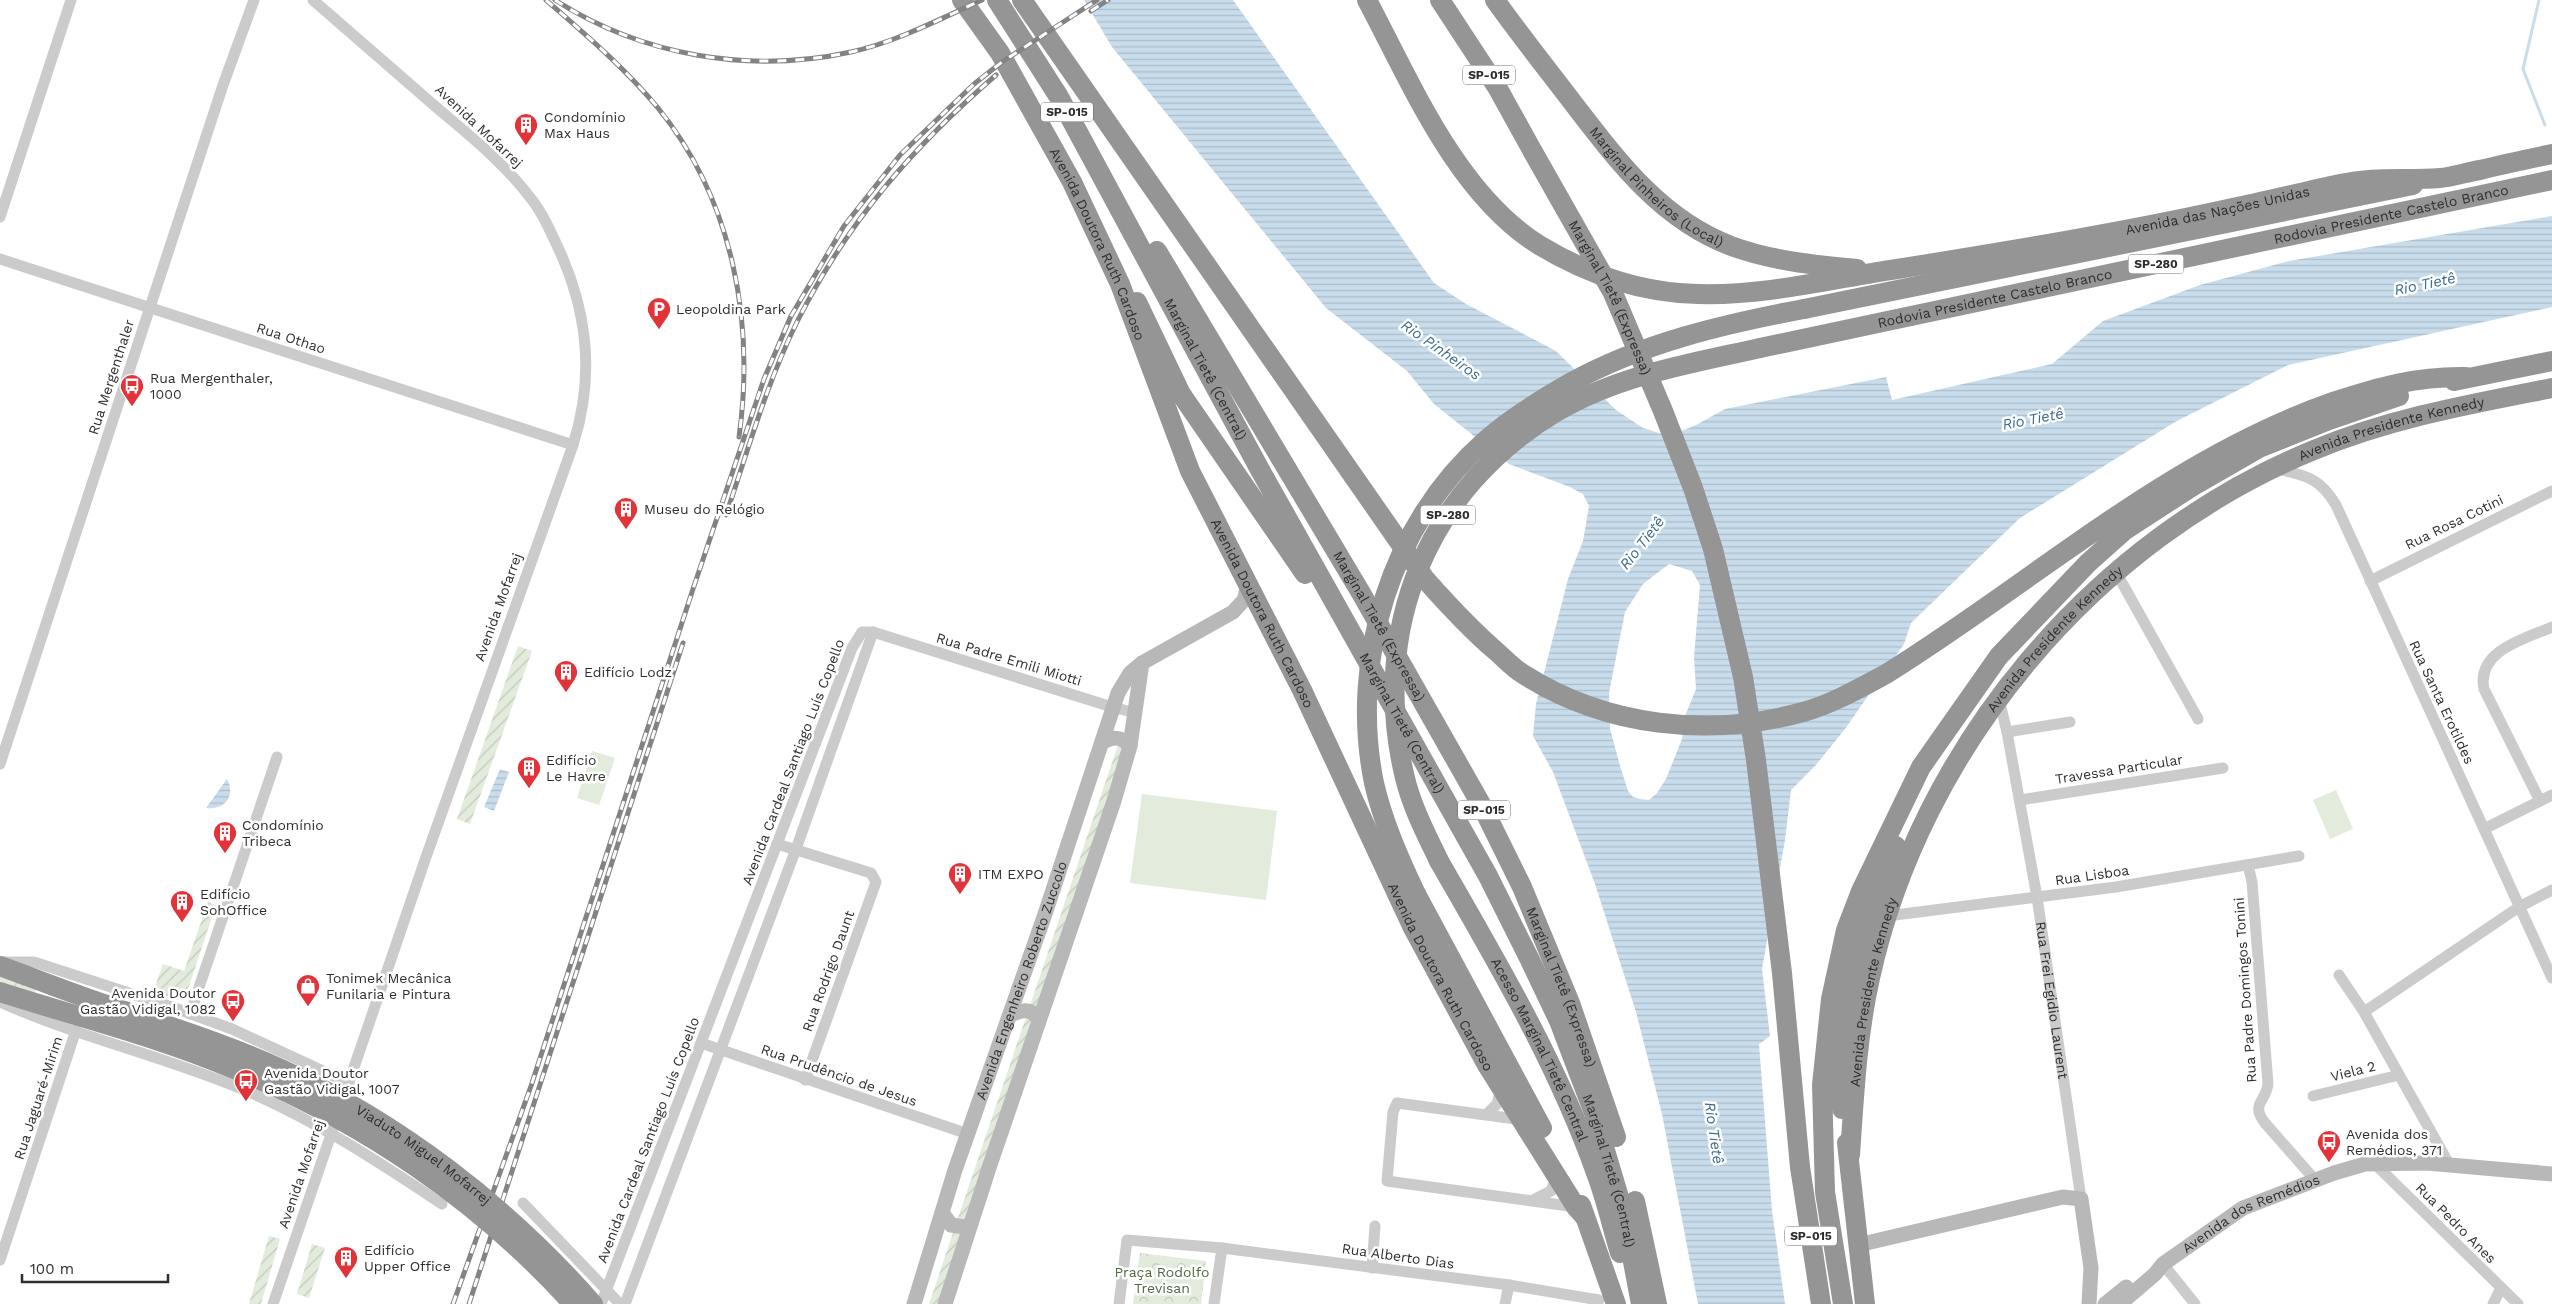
<svg xmlns="http://www.w3.org/2000/svg" width="2552" height="1304" viewBox="0 0 2552 1304" font-family="'Work Sans',sans-serif">
  <style>
    .park { fill: url(#park-crowns) }
    .garden { fill: url(#garden-furrows) }
    .pitch { fill: #e3ebdc }
    .water { fill: url(#water-rules); fill-rule: evenodd }
    .lines { fill: none; stroke-linecap: round; stroke-linejoin: round }
    .stream { stroke: #c8dceb; stroke-width: 3 }
    .street { stroke: #cbcbcb; stroke-width: 11 }
    .secondary { stroke: #b8b8b8; stroke-width: 15 }
    .highway { stroke: #959595; stroke-width: 20 }
    .rail-casing { stroke: #838383; stroke-width: 5 }
    .rail { stroke: #fff; stroke-width: 3; stroke-dasharray: 9; stroke-linecap: butt }
    .highway-bridge { stroke: #959595; stroke-width: 20 }
    .labels { text-anchor: middle; dominant-baseline: central; stroke-width: 5; stroke-linejoin: round; paint-order: stroke }
    .shield { fill: #fff; stroke: #6d6d6d; stroke-width: 1 }
    .shield-label { font-size: 12px; font-weight: bold; fill: #2e2e2e }
    .poi-label { font-size: 14px; fill: #2e2e2e; stroke: #fff; text-anchor: start }
    .street-label { font-size: 14px; fill: #2e2e2e; stroke: #fff }
    .park-label { font-size: 14px; fill: #4f693c; stroke: #fff }
    .water-label { font-size: 15px; font-style: italic; fill: #3d6b8f; stroke: #fff }
  </style>
  <defs>
    <pattern id="park-crowns" width="20" height="18" patternUnits="userSpaceOnUse" patternTransform="scale(1.25)"><rect width="20" height="18" fill="#e3ebdc"/><path d="M2 6a3 3 0 1 1 6 0M12 15a3 3 0 1 1 6 0" fill="none" stroke="#c3cabd"/></pattern>
    <pattern id="garden-furrows" width="10" height="10" patternUnits="userSpaceOnUse" patternTransform="scale(1.25)"><rect width="10" height="10" fill="#e3ebdc"/><path d="M-1 1l2-2M0 10L10 0M9 11l2-2" fill="none" stroke="#c3cabd"/></pattern>
    <pattern id="water-rules" width="6" height="5" patternUnits="userSpaceOnUse" patternTransform="scale(1.25)"><rect width="6" height="5" fill="#c8dceb"/><path d="M0 2.5h6" fill="none" stroke="#acbdca"/></pattern>
  </defs>
  <rect width="100%" height="100%" fill="#fff"/>
  <path class="park" d="M 0,975 L 36,990 L 34,994 L 0,984 Z
    M 1140,1253 L 1206,1261 L 1201,1304 L 1133,1304 Z"/>
  <path class="garden" d="M 518,646 L 532,651 L 470,824 L 457,819 Z
    M 1118,745 L 1127,748 L 940,1304 L 929,1304 Z
    M 208,902 L 216,905 L 184,1001 L 153,992 L 163,964 L 184,971 Z
    M 269,1236 L 280,1239 L 261,1304 L 249,1304 Z
    M 312,1244 L 325,1248 L 309,1298 L 297,1294 Z"/>
  <path class="pitch" d="M 592,751 L 615,758 L 599,805 L 577,798 Z
    M 2336,790 L 2353,829 L 2330,839 L 2313,800 Z
    M 1142,794 L 1277,811 L 1266,900 L 1130,883 Z"/>
  <path class="water" d="M 1084,0 L 1233,0 L 1434,283 L 1466,304 L 1556,351 L 1616,410 L 1643,428 L 1669,436 L 1696,425 L 1725,409 L 1886,377 L 1892,400 L 2052,364 L 2103,321 L 2200,285 L 2289,261 L 2552,216 L 2552,307 L 2288,365 L 2175,422 L 2020,518 L 1911,623 L 1904,644 L 1845,729 L 1815,766 L 1791,790 L 1785,840 L 1762,969 L 1770,1036 L 1759,1044 L 1772,1211 L 1785,1304 L 1698,1304 L 1662,1114 L 1636,1012 L 1595,884 L 1553,772 L 1533,736 L 1536,704 L 1568,579 L 1583,541 L 1589,506 L 1583,494 L 1570,487 L 1509,464 L 1434,404 L 1407,371 L 1326,308 L 1112,47 ZM 1669,564 L 1692,571 L 1700,585 L 1694,657 L 1696,689 L 1685,716 L 1682,739 L 1666,779 L 1657,793 L 1649,800 L 1640,799 L 1633,797 L 1628,791 L 1621,769 L 1610,729 L 1609,693 L 1625,612 L 1643,584 Z
    M 500,769 L 509,772 L 494,811 L 484,807 Z
    M 227,779 C 236,796 225,810 206,808 Z"/>
  <g class="lines">
    <path class="stream" d="M 2539,0 L 2523,69 L 2545,125"/>
    <g class="street">
      <path d="M 0,217 L 71,0"/>
      <path d="M 0,259 L 573,445"/>
      <path d="M 2278,469 C 2307,476 2320,478 2336,505 L 2552,978"/>
      <path d="M 2116,572 L 2198,719"/>
      <path d="M 2370,581 L 2552,491"/>
      <path d="M 873,632 L 1112,707 L 1136,713"/>
      <path id="s1" d="M 1999,699 L 2007,732 L 2037,897 L 2081,1199"/>
      <path d="M 2007,732 L 2070,722"/>
      <path d="M 0,764 L 223,85 L 254,0"/>
      <path d="M 2020,800 L 2223,768"/>
      <path d="M 2540,801 L 2484,689 C 2476,651 2524,639 2552,627"/>
      <path d="M 2484,829 L 2552,795"/>
      <path d="M 777,844 L 871,873 L 876,882 L 805,1080"/>
      <path d="M 2248,865 L 2252,882 L 2268,1084 C 2266,1102 2250,1104 2265,1123 L 2315,1180"/>
      <path d="M 1887,916 L 2116,887 L 2299,856"/>
      <path d="M 1,962 L 34,962 L 169,1006 L 232,1029 L 349,1083"/>
      <path d="M 2339,975 L 2364,1012 L 2449,1164"/>
      <path d="M 0,1002 C 80,1038 168,1057 249,1092 C 318,1122 379,1162 442,1204"/>
      <path d="M 2364,1012 L 2519,907 L 2552,890"/>
      <path d="M 190,1014 L 277,757"/>
      <path d="M 701,1043 L 968,1134"/>
      <path d="M 2313,1096 L 2399,1075"/>
      <path d="M 1487,1114 L 1497,1104 L 1501,1088"/>
      <path d="M 1523,1120 L 1397,1103 L 1393,1112 L 1387,1181 L 1576,1207"/>
      <path d="M 2374,1163 L 2518,1304"/>
      <path d="M 1535,1199 L 1551,1191 L 1557,1176"/>
      <path d="M 523,1203 L 620,1304"/>
      <path d="M 0,1260 L 76,1030"/>
      <path d="M 2163,1264 L 2195,1304"/>
      <path d="M 1372,1268 L 1375,1226"/>
      <path d="M 273,1304 L 426,857 L 573,445 C 596,373 587,306 554,239 C 547,224 540,209 529,196 C 503,162 469,135 436,107 C 395,71 354,36 313,0"/>
      <path d="M 601,1304 L 852,648 L 862,632 L 873,632 L 796,849 L 625,1304"/>
      <path d="M 1119,1304 L 1127,1240 L 1222,1248 L 1509,1285 L 1599,1300"/>
      <path d="M 1214,1304 L 1222,1248"/>
      <path d="M 1505,1304 L 1509,1285"/>
      <path d="M 2493,1304 L 2501,1288"/>
    </g>
    <g class="secondary">
      <path d="M 1102,743 C 1113,736 1121,736 1130,746"/>
      <path d="M 1010,1015 C 1022,1010 1031,1007 1039,1020"/>
      <path d="M 943,1214 L 951,1225 L 965,1227 L 971,1224"/>
      <path d="M 1858,1245 L 2063,1197 L 2081,1199 L 2091,1268 L 2089,1304"/>
      <path id="s2" d="M 914,1304 L 955,1170 L 1045,914 L 1118,693 L 1130,673 L 1142,663 L 1233,612 L 1244,600 L 1248,586"/>
      <path d="M 945,1304 L 990,1165 L 1114,801 L 1130,746 L 1142,663"/>
      <path d="M 2105,1304 L 2126,1287"/>
      <path id="s3" d="M 2120,1304 L 2155,1274 L 2163,1264 L 2243,1208 L 2334,1173 L 2365,1164 L 2427,1163 L 2552,1174"/>
    </g>
    <g class="highway">
      <path id="s4" d="M 962,0 L 1000,53 L 1072,182 L 1120,284 L 1190,471 L 1302,690 L 1413,928 L 1487,1065 L 1576,1207 L 1585,1217"/>
      <path id="s5" d="M 997,0 L 1059,97 L 1259,468 L 1488,876 L 1529,958 L 1559,1021 L 1594,1113 L 1624,1214 L 1641,1304"/>
      <path d="M 1022,0 L 1425,579 C 1448,605 1470,629 1497,652 C 1505,659 1513,668 1523,674 C 1606,727 1709,738 1803,712 C 1832,704 1860,688 1886,674 C 2034,582 2167,460 2333,402 C 2379,387 2417,376 2466,377"/>
      <path id="s6" d="M 1367,0 C 1411,83 1457,194 1539,245 C 1587,274 1641,293 1698,294 C 1765,296 1831,279 1897,269 C 2008,251 2119,233 2228,209 C 2266,201 2303,192 2340,184 C 2376,176 2405,181 2440,178 C 2453,177 2467,172 2480,170 C 2504,164 2528,159 2552,154"/>
      <path d="M 1440,0 L 1497,87 L 1533,152"/>
      <path id="s7" d="M 1495,0 C 1520,35 1547,69 1573,103 C 1617,160 1660,219 1731,246 C 1772,261 1814,265 1857,269"/>
      <path id="s8" d="M 1157,251 L 1361,593 L 1482,806 L 1522,887 L 1570,1003 L 1616,1137"/>
      <path d="M 1137,302 L 1181,394 L 1305,574"/>
      <path d="M 1804,309 L 2413,185"/>
      <path id="s9" d="M 1760,348 L 2552,180"/>
      <path d="M 2454,381 L 2552,361"/>
      <path id="s10" d="M 1439,861 C 1497,962 1557,1063 1596,1173 C 1606,1199 1612,1227 1620,1253"/>
      <path d="M 1416,894 L 1542,1128"/>
      <path d="M 1842,1109 C 1837,1021 1859,927 1896,846"/>
      <path d="M 1847,1143 L 1865,1304"/>
      <path id="s11" d="M 1850,1155 C 1854,1096 1857,1036 1870,978 C 1921,746 2094,540 2314,450 C 2391,418 2471,404 2552,388"/>
      <path d="M 1800,1167 L 1821,1304"/>
      <path d="M 1635,1201 L 1657,1304"/>
      <path d="M 1581,1205 L 1616,1304"/>
      <path d="M 1843,1304 L 1825,1192 L 1822,1085 L 1831,999 L 1846,930 L 1861,891 L 1921,767 L 1999,656 L 2088,563 L 2125,530 L 2193,486 L 2259,448 L 2329,420 L 2399,396"/>
    </g>
    <g class="rail-casing">
      <path id="rail" d="M 546,0 C 585,34 625,68 658,108 C 733,200 755,322 739,437
        M 555,0 C 642,56 750,74 851,52 C 896,42 940,19 982,0
        M 1091,11 L 1108,0
        M 726,515 C 748,450 767,382 798,320 C 848,221 913,147 996,75
        M 453,1304 L 531,1086 L 693,589 L 764,379 L 791,316 L 844,226 L 900,155 L 974,84 L 1002,62 L 1097,0
        M 469,1304 L 683,643"/>
    </g>
    <use href="#rail" class="rail"/>
    <g class="highway-bridge">
      <path id="s12" d="M 1533,152 L 1613,293 L 1663,411 L 1693,488 L 1713,549 L 1743,677 L 1756,760 L 1782,973 L 1800,1167"/>
      <path d="M 1439,861 C 1426,834 1412,807 1405,778 C 1369,630 1427,488 1558,411 C 1619,375 1693,363 1760,348"/>
      <path d="M 1416,894 C 1399,858 1383,822 1374,783 C 1349,660 1391,523 1486,440 C 1511,418 1542,399 1570,383 C 1642,343 1724,324 1804,309"/>
      <path id="s13" d="M 0,966 C 36,979 71,993 107,1005 C 165,1025 224,1043 281,1069 C 399,1122 508,1207 593,1304"/>
      <path d="M 0,992 C 78,1017 158,1037 234,1069 C 362,1121 480,1201 573,1304"/>
    </g>
  </g>
  <defs>
    <g id="building-pin" transform="scale(1.25)"><path d="M0 17L-7.5 6A9.5 9.5 0 1 1 7.5 6Z" fill="#e23338" stroke="#fff"/><path d="M-4-6H4V6H1V3H-1V6H-4ZM-2.5-4.3h1.7v1.8h-1.7ZM.8-4.3h1.7v1.8H.8ZM-2.5-1h1.7V.8h-1.7ZM.8-1h1.7V.8H.8Z" fill="#fff"/></g>
    <g id="parking-pin" transform="scale(1.25)"><path d="M0 17L-7.5 6A9.5 9.5 0 1 1 7.5 6Z" fill="#e23338" stroke="#fff"/><path d="M-3.5-5.5H1a3.5 3.5 0 0 1 0 7H-1V5.5H-3.5ZM-1-3.4V-.6H.8a1.4 1.4 0 0 0 0-2.8Z" fill="#fff"/></g>
    <g id="bus-pin" transform="scale(1.25)"><path d="M0 17L-7.5 6A9.5 9.5 0 1 1 7.5 6Z" fill="#e23338" stroke="#fff"/><path d="M-5-6H5V4H4V6H2V4H-2V6H-4V4H-5ZM-3.5-4V0h7V-4ZM-3.5 1.2v1.5H-2V1.2ZM2 1.2v1.5H3.5V1.2Z" fill="#fff"/></g>
    <g id="shop-pin" transform="scale(1.25)"><path d="M0 17L-7.5 6A9.5 9.5 0 1 1 7.5 6Z" fill="#e23338" stroke="#fff"/><path d="M-5-2.5h2.3a2.7 3.5 0 0 1 5.4 0H5L5.5 6h-11ZM-1.5-2.5h3a1.5 2.3 0 0 0-3 0Z" fill="#fff"/></g>
  </defs>
  <g fill-rule="evenodd">
    <use href="#building-pin" x="526" y="125"/>
    <use href="#parking-pin" x="659" y="309"/>
    <use href="#bus-pin" x="132" y="386"/>
    <use href="#building-pin" x="626" y="509"/>
    <use href="#building-pin" x="566" y="672"/>
    <use href="#building-pin" x="529" y="768"/>
    <use href="#building-pin" x="225" y="833"/>
    <use href="#building-pin" x="960" y="874"/>
    <use href="#building-pin" x="182" y="902"/>
    <use href="#shop-pin" x="308" y="986"/>
    <use href="#bus-pin" x="233" y="1001"/>
    <use href="#bus-pin" x="246" y="1081"/>
    <use href="#bus-pin" x="2329" y="1142"/>
    <use href="#building-pin" x="346" y="1258"/>
  </g>
  <g class="labels">
    <g class="shield">
      <rect x="1463" y="65.5" width="52" height="19" rx="4"/>
      <rect x="1041" y="102.5" width="52" height="19" rx="4"/>
      <rect x="2128.5" y="254.5" width="55" height="19" rx="4"/>
      <rect x="1420.5" y="505.5" width="55" height="19" rx="4"/>
      <rect x="1458" y="800.5" width="52" height="19" rx="4"/>
      <rect x="1785" y="1226.5" width="52" height="19" rx="4"/>
    </g>
    <g class="shield-label">
      <text x="1489" y="75">SP-015</text>
      <text x="1067" y="112">SP-015</text>
      <text x="2156" y="264">SP-280</text>
      <text x="1448" y="515">SP-280</text>
      <text x="1484" y="810">SP-015</text>
      <text x="1811" y="1236">SP-015</text>
    </g>
    <g class="poi-label">
      <text x="544" y="117">Condomínio<tspan x="544" dy="16">Max Haus</tspan></text>
      <text x="676" y="309">Leopoldina Park</text>
      <text x="150" y="378">Rua Mergenthaler,<tspan x="150" dy="16">1000</tspan></text>
      <text x="644" y="509">Museu do Relógio</text>
      <text x="584" y="672">Edifício Lodz</text>
      <text x="546" y="760">Edifício<tspan x="546" dy="16">Le Havre</tspan></text>
      <text x="242" y="825">Condomínio<tspan x="242" dy="16">Tribeca</tspan></text>
      <text x="978" y="874">ITM EXPO</text>
      <text x="200" y="894">Edifício<tspan x="200" dy="16">SohOffice</tspan></text>
      <text x="326" y="978">Tonimek Mecânica<tspan x="326" dy="16">Funilaria e Pintura</tspan></text>
      <text x="216" y="993" text-anchor="end">Avenida Doutor<tspan x="216" dy="16">Gastão Vidigal, 1082</tspan></text>
      <text x="264" y="1073">Avenida Doutor<tspan x="264" dy="16">Gastão Vidigal, 1007</tspan></text>
      <text x="2346" y="1134">Avenida dos<tspan x="2346" dy="16">Remédios, 371</tspan></text>
      <text x="364" y="1250">Edifício<tspan x="364" dy="16">Upper Office</tspan></text>
    </g>
    <g class="street-label">
      <text transform="translate(479 126) rotate(43)">Avenida Mofarrej</text>
      <text stroke="none"><textPath href="#s7" startOffset="249">Marginal Pinheiros (Local)</textPath></text>
      <text stroke="none"><textPath href="#s6" startOffset="998">Avenida das Nações Unidas</textPath></text>
      <text stroke="none"><textPath href="#s9" startOffset="645">Rodovia Presidente Castelo Branco</textPath></text>
      <text stroke="none"><textPath href="#s4" startOffset="280">Avenida Doutora Ruth Cardoso</textPath></text>
      <text stroke="none"><textPath href="#s12" startOffset="165">Marginal Tietê (Expressa)</textPath></text>
      <text stroke="none"><textPath href="#s9" startOffset="240">Rodovia Presidente Castelo Branco</textPath></text>
      <text transform="translate(291 338) rotate(18)">Rua Othao</text>
      <text stroke="none"><textPath href="#s5" startOffset="424">Marginal Tietê (Central)</textPath></text>
      <text transform="translate(111 377) rotate(-72)">Rua Mergenthaler</text>
      <text stroke="none"><textPath href="#s11" startOffset="975">Avenida Presidente Kennedy</textPath></text>
      <text transform="translate(2454 522) rotate(-26)">Rua Rosa Cotini</text>
      <text transform="translate(498 607) rotate(-70)">Avenida Mofarrej</text>
      <text stroke="none"><textPath href="#s4" startOffset="685">Avenida Doutora Ruth Cardoso</textPath></text>
      <text stroke="none"><textPath href="#s8" startOffset="436">Marginal Tietê (Expressa)</textPath></text>
      <text stroke="none"><textPath href="#s11" startOffset="570">Avenida Presidente Kennedy</textPath></text>
      <text transform="translate(1009 659) rotate(17)">Rua Padre Emili Miotti</text>
      <text transform="translate(2442 702) rotate(65)">Rua Santa Erotildes</text>
      <text stroke="none"><textPath href="#s5" startOffset="829">Marginal Tietê (Central)</textPath></text>
      <text transform="translate(793 762) rotate(-69)">Avenida Cardeal Santiago Luís Copello</text>
      <text transform="translate(2119 769) rotate(-9)">Travessa Particular</text>
      <text transform="translate(2092 875) rotate(-8)">Rua Lisboa</text>
      <text transform="translate(828 971) rotate(-70)">Rua Rodrigo Daunt</text>
      <text stroke="none"><textPath href="#s4" startOffset="1090">Avenida Doutora Ruth Cardoso</textPath></text>
      <text stroke="none"><textPath href="#s2" startOffset="341">Avenida Engenheiro Roberto Zuccolo</textPath></text>
      <text stroke="none"><textPath href="#s8" startOffset="841">Marginal Tietê (Expressa)</textPath></text>
      <text transform="translate(2245 990) rotate(-94)">Rua Padre Domingos Tonini</text>
      <text stroke="none"><textPath href="#s11" startOffset="165">Avenida Presidente Kennedy</textPath></text>
      <text stroke="none"><textPath href="#s1" startOffset="306">Rua Frei Egidio Laurent</textPath></text>
      <text stroke="none"><textPath href="#s10" startOffset="214">Acesso Marginal Tietê Central</textPath></text>
      <text transform="translate(2353 1071) rotate(-14)">Viela 2</text>
      <text transform="translate(839 1075) rotate(19)">Rua Prudêncio de Jesus</text>
      <text transform="translate(38 1098) rotate(-72)">Rua Jaguaré-Mirim</text>
      <text transform="translate(648 1140) rotate(-69)">Avenida Cardeal Santiago Luís Copello</text>
      <text stroke="none"><textPath href="#s13" startOffset="466">Viaduto Miguel Mofarrej</textPath></text>
      <text stroke="none"><textPath href="#s5" startOffset="1324">Marginal Tietê (Central)</textPath></text>
      <text transform="translate(301 1174) rotate(-71)">Avenida Mofarrej</text>
      <text stroke="none"><textPath href="#s3" startOffset="161">Avenida dos Remédios</textPath></text>
      <text transform="translate(2456 1223) rotate(45)">Rua Pedro Anes</text>
      <text transform="translate(1398 1256) rotate(8)">Rua Alberto Dias</text>
    </g>
    <g class="park-label">
      <text x="1162" y="1272">Praça Rodolfo<tspan x="1162" dy="16">Trevisan</tspan></text>
    </g>
    <g class="water-label">
      <text transform="translate(2425 284) rotate(-12)">Rio Tietê</text>
      <text transform="translate(1441 350) rotate(35)">Rio Pinheiros</text>
      <text transform="translate(2033 419) rotate(-11)">Rio Tietê</text>
      <text transform="translate(1642 543) rotate(-52)">Rio Tietê</text>
      <text transform="translate(1714 1133) rotate(82)">Rio Tietê</text>
    </g>
  </g>
  <path d="M22 1274v8h146v-8" fill="none" stroke="#2e2e2e" stroke-width="2.5"/>
  <text x="30" y="1274" font-size="15" fill="#2e2e2e" stroke="#ffffff" stroke-width="4" paint-order="stroke">100 m</text>
</svg>
